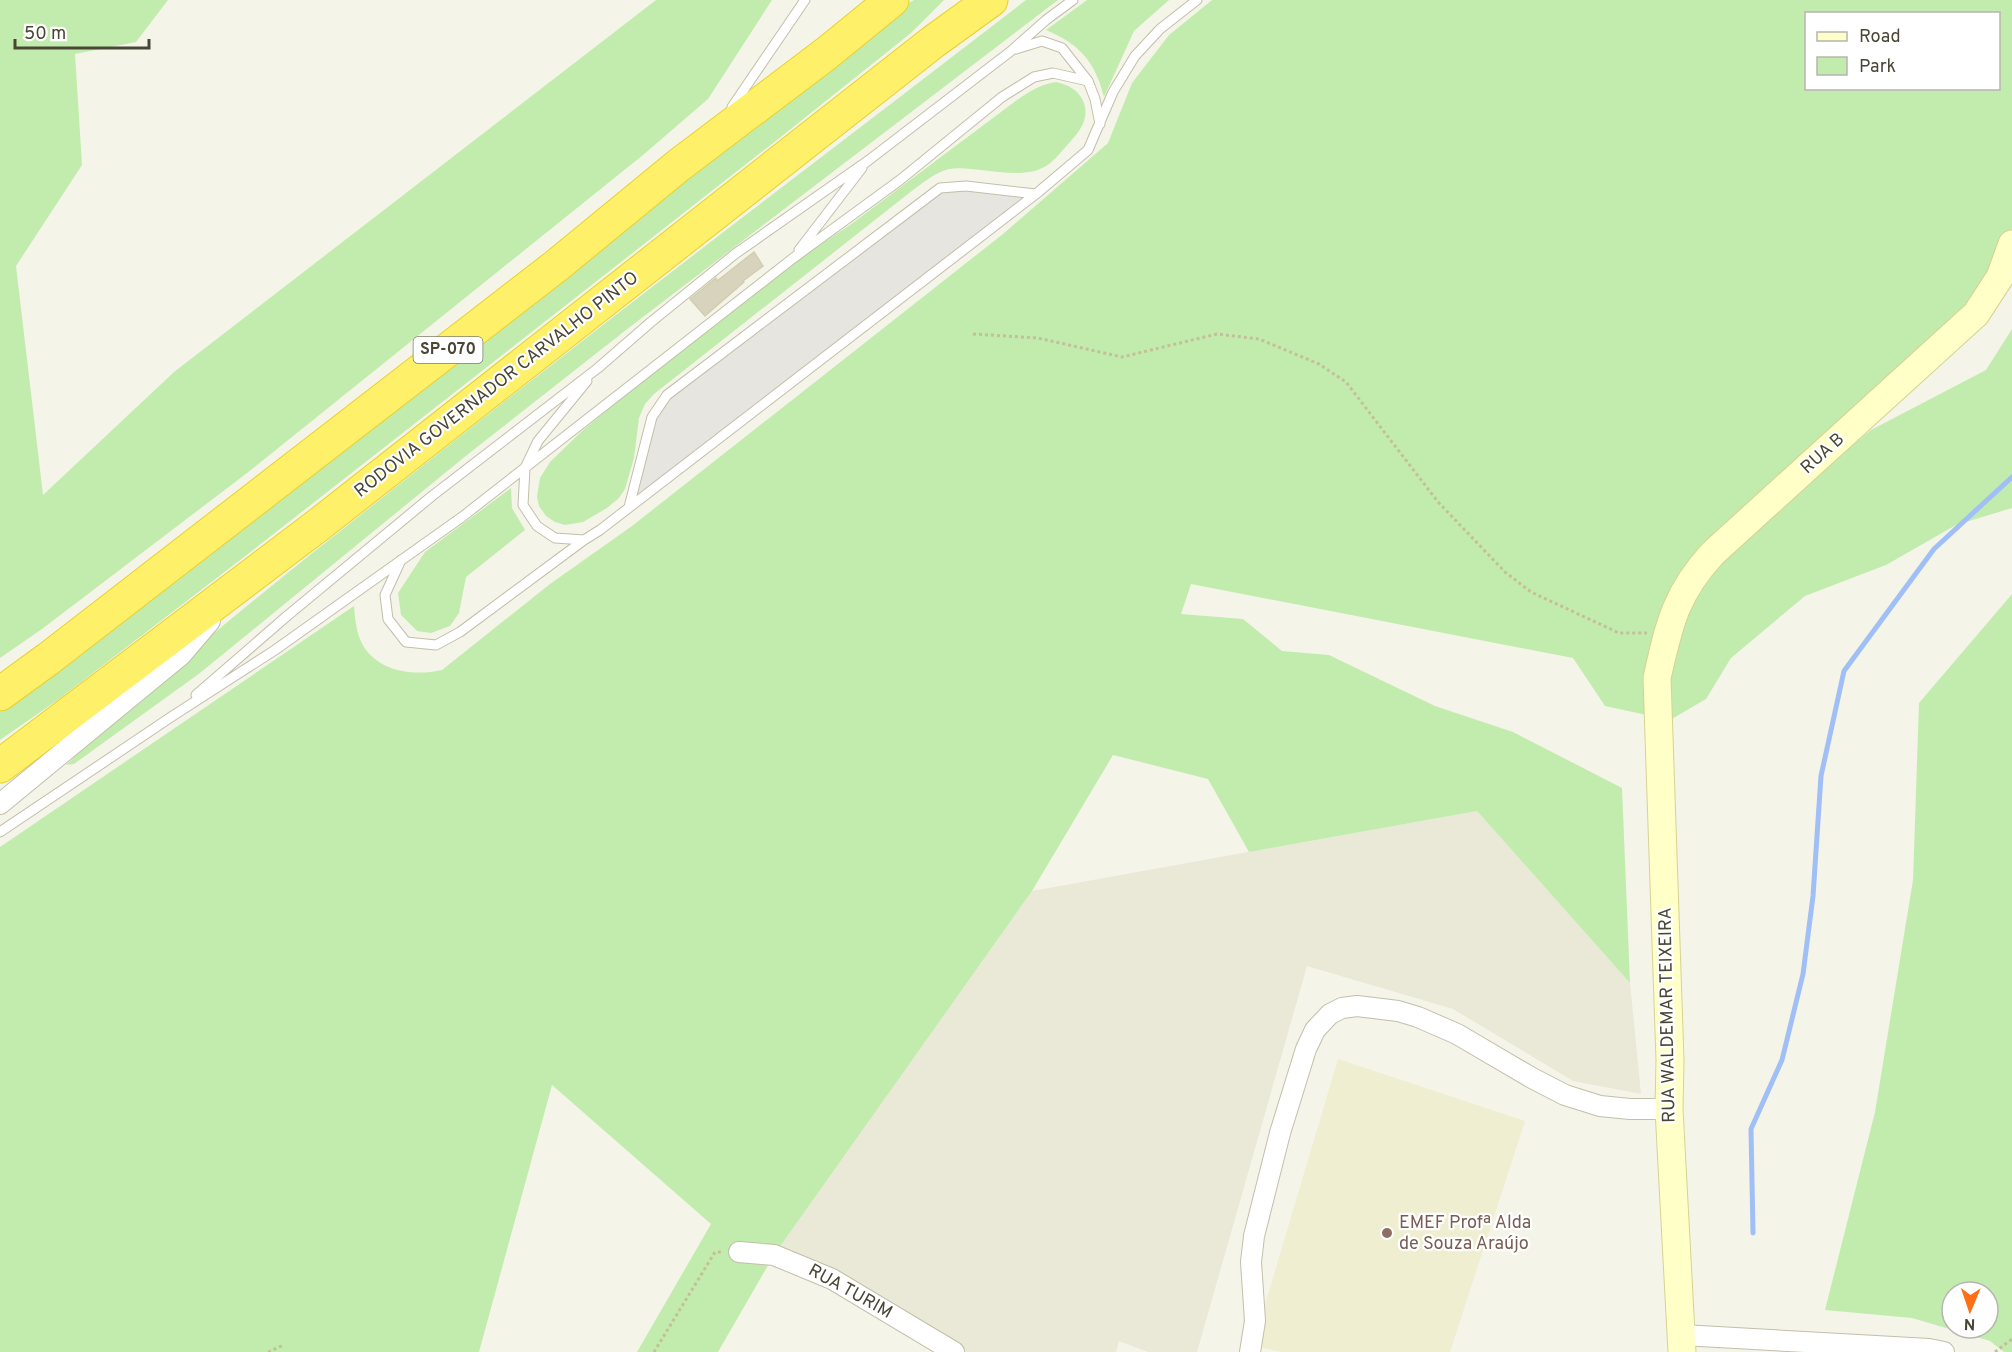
<svg xmlns="http://www.w3.org/2000/svg" width="2012" height="1352" viewBox="0 0 2012 1352" font-family="Overpass,sans-serif">
  <style>
    .residential { fill: #eae8d6 }
    .education { fill: #efeed1 }
    .green { fill: #c2ecae; fill-rule: evenodd }
    .parking { fill: #e6e5e0 }
    .lines { fill: none; stroke-linecap: round; stroke-linejoin: round }
    .stream { stroke: #a0bff6; stroke-width: 5 }
    .building { fill: #d8d3bc; stroke: #d3ceaf; stroke-width: 1.5 }
    .lane-casing { stroke: #c2bfaa; stroke-width: 11 }
    .street-casing { stroke: #c2bfaa; stroke-width: 22 }
    .secondary-casing { stroke: #d5d393; stroke-width: 29 }
    .highway-casing { stroke: #e9d02e; stroke-width: 35 }
    .path { stroke: #c4bf9a; stroke-width: 3; stroke-dasharray: 3 3; stroke-linecap: butt }
    .lane { stroke: #fff; stroke-width: 9 }
    .street { stroke: #fff; stroke-width: 20 }
    .secondary { stroke: #ffffc8; stroke-width: 27 }
    .highway { stroke: #fff069; stroke-width: 33 }
    .education-dot { fill: #8d6e63; stroke: #fff; stroke-width: 2 }
    .labels { text-anchor: middle; dominant-baseline: central; stroke-width: 4.5; stroke-linejoin: round; paint-order: stroke }
    .shield { fill: #fff; stroke: #807e72; stroke-width: 1.5 }
    .shield-label { font-size: 16px; font-weight: bold; fill: #494636 }
    .street-label { font-size: 18px; fill: #494636; stroke: #fff }
    .education-label { font-size: 18px; fill: #785e54; stroke: #fff; text-anchor: start }
  </style>
  <rect width="100%" height="100%" fill="#f5f4e8"/>
  <path class="residential" d="M 1477,811 L 1630,983 L 1641,1094 L 1573,1081 L 1453,1009 L 1307,966 L 1197,1352 L 1148,1352 L 1119,1341 L 1116,1352 L 954,1352 L 774,1255 L 1032,891 Z"/>
  <path class="education" d="M 1338,1059 L 1525,1121 L 1450,1352 L 1281,1352 L 1253,1345 Z"/>
  <path class="green" d="M 0,0 L 168,0 L 136,42 L 75,54 L 82,165 L 16,266 L 43,495 L 174,372 L 656,0 L 772,0 L 708,99 L 643,155 L 247,473 L 42,629 L 0,658 Z
    M 914,0 L 944,0 L 911,33 L 782,136 L 248,554 L 59,699 L 0,740 L 0,701 L 885,17 Z
    M 1026,0 L 1058,0 L 626,330 L 467,455 L 200,673 L 74,764 L 66,765 C 181,654 309,556 435,456 C 630,302 829,152 1026,0 Z
    M 1087,0 L 1169,0 L 1134,31 L 1104,97 C 1095,61 1079,44 1046,30 Z
    M 1212,0 L 2012,0 L 2012,237 L 1994,299 L 1805,484 L 1871,430 L 1986,370 L 2012,329 L 2012,508 L 1956,525 L 1886,565 L 1805,596 L 1731,658 L 1706,699 L 1670,720 L 1605,706 L 1573,658 L 1191,584 L 1181,614 L 1243,619 L 1282,651 L 1329,655 L 1435,706 L 1513,732 L 1622,788 L 1630,983 L 1477,811 L 1249,852 L 1208,779 L 1113,755 L 1032,891 L 774,1255 L 718,1352 L 637,1352 L 711,1224 L 552,1085 L 479,1352 L 0,1352 L 0,847 L 354,606 C 355,617 356,629 360,639 C 373,671 412,677 442,670 L 550,584 L 632,526 L 1003,234 L 1108,143 L 1132,83 L 1169,35 ZM 1806,14 L 1998,14 L 1998,88 L 1806,88 Z
    M 1056,82 C 1069,85 1079,90 1084,103 C 1089,118 1081,130 1071,141 C 1064,148 1057,158 1049,164 C 1030,178 1003,172 981,170 C 971,169 960,167 949,169 C 936,172 924,182 913,190 L 654,394 L 645,404 L 639,418 L 634,458 L 625,489 L 619,498 L 607,508 L 583,522 L 565,525 L 555,522 L 546,516 L 539,506 L 537,497 L 540,478 L 550,462 L 582,431 L 641,382 L 803,256 L 850,225 L 1017,100 C 1030,91 1041,84 1056,82 Z
    M 511,488 L 512,508 L 525,530 L 466,577 L 459,613 L 450,626 L 431,633 L 417,631 L 401,615 L 398,593 L 425,552 Z
    M 2012,594 L 2012,1352 L 2004,1352 L 1990,1341 L 1912,1318 L 1825,1310 L 1875,1112 L 1913,880 L 1919,703 ZM 1952,1292 L 1988,1292 L 1988,1328 L 1952,1328 Z"/>
  <path class="parking" d="M 940,188 L 1036,194 L 629,507 L 652,417 L 667,395 Z"/>
  <g class="lines">
    <path class="stream" d="M 1753,1233 L 1751,1129 L 1782,1060 L 1803,974 L 1813,896 L 1821,776 L 1844,671 L 1934,549 L 2012,477"/>
  </g>
  <path class="building" d="M 754,252 L 763,266 L 743,281 L 744,282 L 705,316 L 690,299 L 716,278 L 717,281 Z"/>
  <g class="lines">
    <g class="lane-casing">
      <path id="lane" d="M 1016,49 L 1042,41 L 1062,48 L 1088,81 L 1095,99 L 1100,124
        M 732,107 L 805,0
        M 799,250 L 862,168
        M 587,381 L 538,441 L 525,468 L 523,505 L 537,526 L 555,538 L 584,540 L 600,530 L 1036,194 L 1088,150 L 1113,92 L 1135,56 L 1160,29 L 1197,0
        M 629,507 L 652,417 L 667,395 L 940,188 L 966,186 L 1036,194
        M 401,560 L 385,595 L 388,619 L 406,642 L 436,645 L 460,632 L 584,540
        M 196,695 L 287,616 L 432,496 L 598,368 L 651,322 L 735,254 L 869,160 L 1011,51 L 1046,20 L 1073,0
        M 0,832 L 171,717 L 275,650 L 462,517 L 792,259 L 900,180 L 1002,97 L 1034,77 L 1053,73 L 1088,81"/>
    </g>
    <g class="street-casing">
      <path id="street" d="M 0,804 L 181,655 L 210,621
        M 739,1252 L 774,1255 L 832,1279 L 954,1352
        M 1682,1335 L 1929,1349 L 1944,1352
        M 1250,1352 L 1255,1321 L 1251,1262 L 1254,1236 L 1280,1133 L 1306,1049 L 1315,1030 L 1330,1014 L 1342,1008 L 1357,1006 L 1398,1011 L 1418,1017 L 1457,1034 L 1532,1078 L 1565,1095 L 1600,1106 L 1630,1109 L 1669,1109"/>
    </g>
    <g class="secondary-casing">
      <path id="secondary" d="M 1682,1352 L 1669,1109 L 1670,1060 L 1657,678 C 1669,625 1675,594 1713,553 L 1976,314 L 2000,277 L 2012,244"/>
    </g>
    <g class="highway-casing">
      <path id="highway" d="M 0,694 L 48,659 L 556,266 L 679,165 L 827,53 L 892,0
        M 0,766 L 317,526 L 933,42 L 991,0"/>
    </g>
    <path class="path" d="M 973,334 L 1038,338 L 1122,357 L 1217,334 L 1259,339 L 1319,364 L 1346,382 L 1438,502 L 1505,572 L 1531,592 L 1619,633 L 1647,633
      M 268,1352 L 284,1345
      M 654,1352 L 715,1252 L 722,1252
      M 1995,1352 L 2012,1339"/>
    <use href="#lane" class="lane"/>
    <use href="#street" class="street"/>
    <use href="#secondary" class="secondary"/>
    <use href="#highway" class="highway"/>
  </g>
  <circle class="education-dot" cx="1387" cy="1233" r="6"/>
  <g class="labels">
    <rect class="shield" x="413.5" y="337" width="69" height="26" rx="4.5"/>
    <g class="shield-label">
      <text x="448" y="350">SP-070</text>
    </g>
    <g class="street-label">
      <text transform="translate(497 385) rotate(-38)">RODOVIA GOVERNADOR CARVALHO PINTO</text>
      <text transform="translate(1823 454) rotate(-42)">RUA B</text>
      <text transform="translate(1668 1015) rotate(-91)">RUA WALDEMAR TEIXEIRA</text>
      <text transform="translate(850 1292) rotate(29)">RUA TURIM</text>
    </g>
    <g class="education-label">
      <text x="1399" y="1223">EMEF Profª Alda<tspan x="1399" dy="21">de Souza Araújo</tspan></text>
    </g>
  </g>
  <rect x="1805" y="12" width="195" height="78" fill="#ffffff" stroke="#b6b5af" stroke-width="1.5"/>
  <rect x="1817" y="32" width="30" height="9" fill="#ffffc8" stroke="#b6b5af" stroke-width="1.5"/>
  <text x="1859" y="42" font-size="18" fill="#494636">Road</text>
  <rect x="1817" y="57" width="30" height="18" fill="#c2ecae" stroke="#b6b5af" stroke-width="1.5"/>
  <text x="1859" y="72" font-size="18" fill="#494636">Park</text>
  <g transform="translate(1970 1310) rotate(182)"><circle r="28" fill="#ffffff" stroke="#b6b5af" stroke-width="1.5"/>
  <path d="M0-4.5L10 22L0 15L-10 22Z" fill="#ff6f15"/>
  <text y="-9" font-size="16" font-weight="bold" text-anchor="middle" fill="#494636">N</text>
  </g>
  <path d="M15 39v9h134v-9" fill="none" stroke="#494636" stroke-width="3"/>
  <text x="24" y="39" font-size="18" fill="#494636" stroke="#ffffff" stroke-width="4.5" paint-order="stroke">50 m</text>
</svg>
